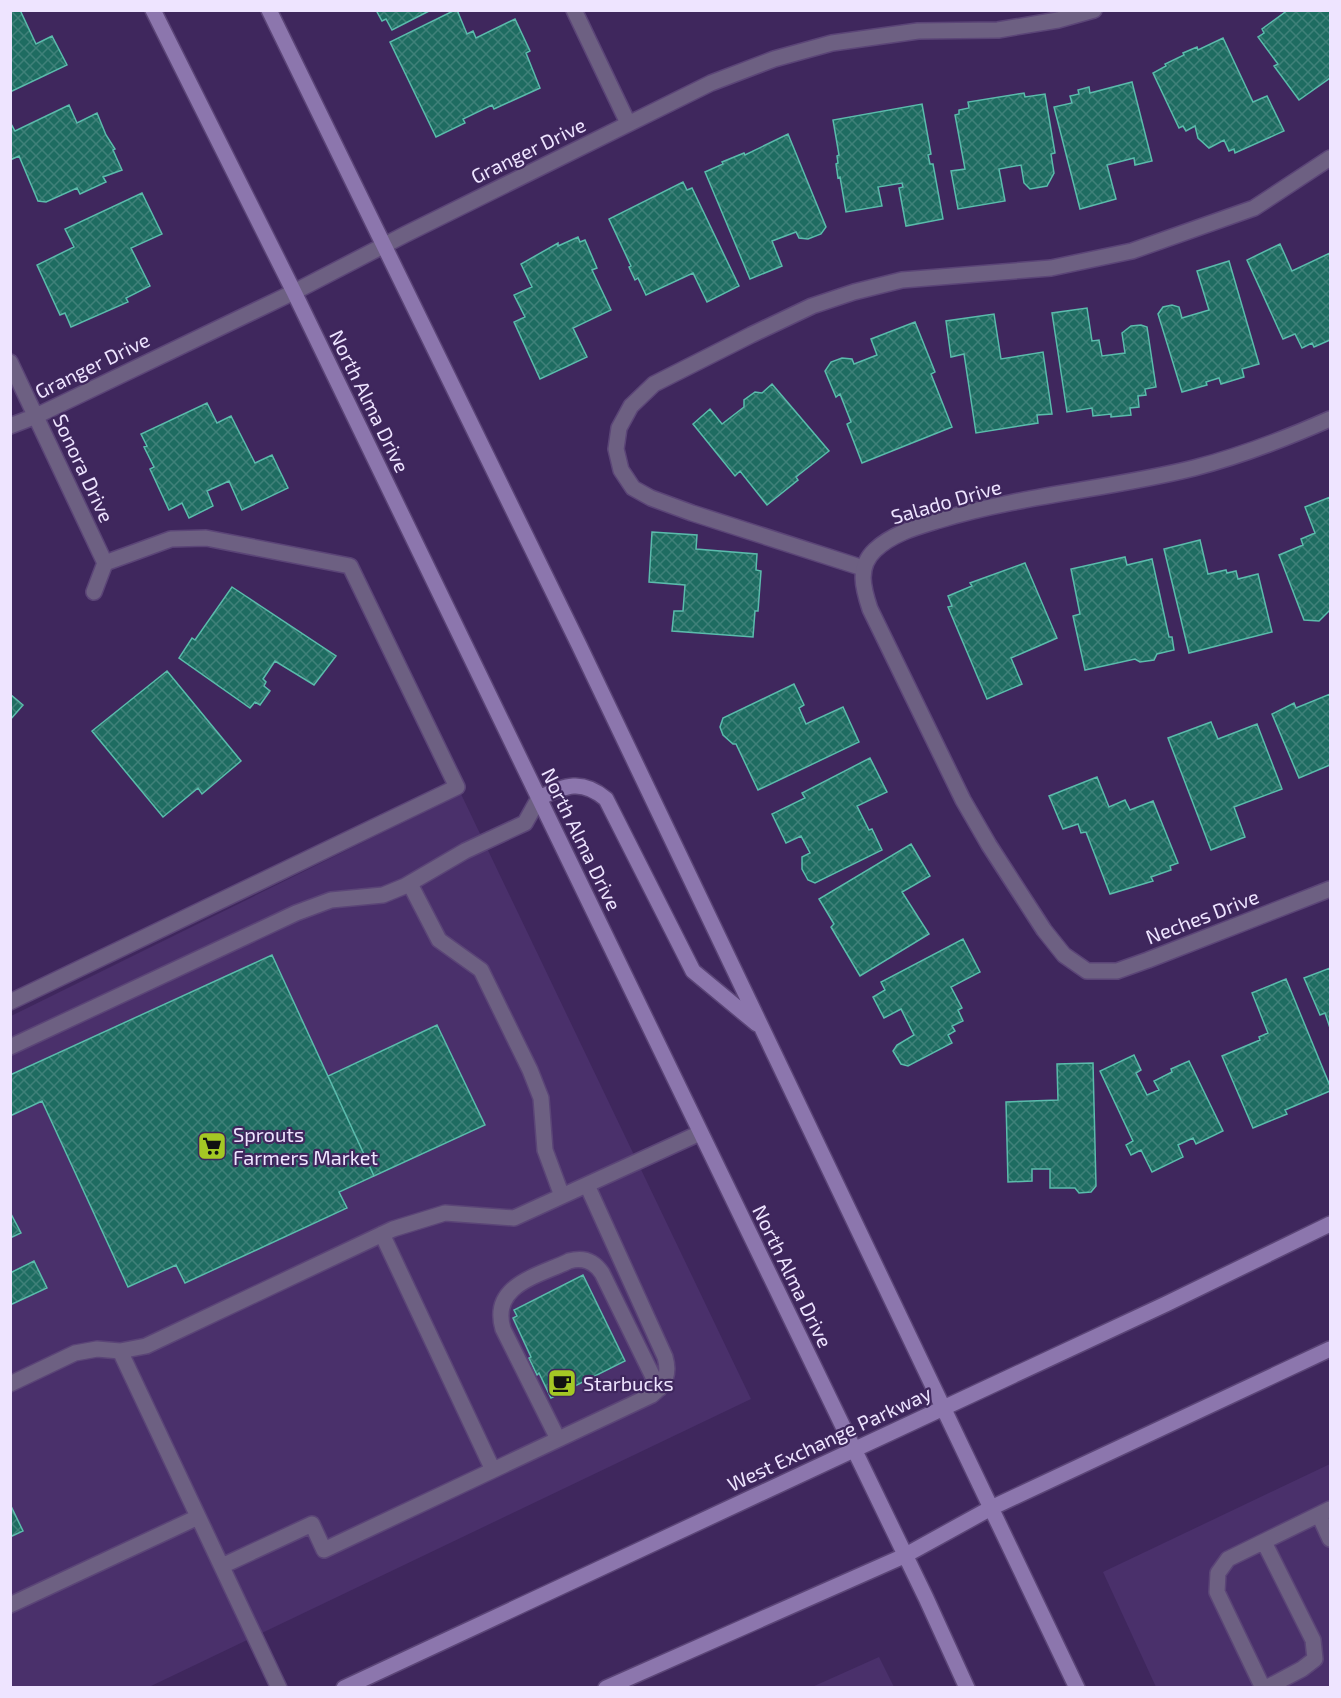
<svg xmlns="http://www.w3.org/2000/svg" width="1341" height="1698" viewBox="0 0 1341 1698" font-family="'Exo 2',sans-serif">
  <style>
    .built { fill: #4a306b }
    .building { fill: url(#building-cross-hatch); stroke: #5bbbac; stroke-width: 1.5 }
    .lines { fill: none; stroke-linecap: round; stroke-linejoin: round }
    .service-casing { stroke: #5b4577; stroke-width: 18 }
    .minor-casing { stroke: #5b4577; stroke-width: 18 }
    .secondary-casing { stroke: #5b4577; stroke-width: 18 }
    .service { stroke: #6d6082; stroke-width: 15 }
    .minor { stroke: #6d6082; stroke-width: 15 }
    .secondary { stroke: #8c76ad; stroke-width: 15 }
    .labels { text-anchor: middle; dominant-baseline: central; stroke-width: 4.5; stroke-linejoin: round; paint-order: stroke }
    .street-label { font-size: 20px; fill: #eee4ff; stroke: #3f275d }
    .poi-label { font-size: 20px; fill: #eee4ff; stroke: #3f275d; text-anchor: start }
  </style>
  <defs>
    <pattern id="building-cross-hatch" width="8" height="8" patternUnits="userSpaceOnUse" patternTransform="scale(1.5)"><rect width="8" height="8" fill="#1e6c61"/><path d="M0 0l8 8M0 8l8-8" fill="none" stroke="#3f8179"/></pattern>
  </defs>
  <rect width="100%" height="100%" fill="#3f275d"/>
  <path class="built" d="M 461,794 L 751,1399 L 149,1687 L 11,1688 L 11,1016 Z
    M 1330,1464 L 1330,1687 L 1156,1687 L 1103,1572 Z
    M 879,1657 L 894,1687 L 812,1687 Z"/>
  <path class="building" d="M 10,10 L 20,10 L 36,44 L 52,36 L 67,65 L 10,92 Z
    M 376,10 L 431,10 L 392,30 L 386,19 L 382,21 Z
    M 455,10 L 457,10 L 467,34 L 473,31 L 476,38 L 515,19 L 530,51 L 526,53 L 540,88 L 494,109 L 492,105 L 463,119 L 465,123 L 436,137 L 390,42 Z
    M 1288,10 L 1330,10 L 1330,78 L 1299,100 L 1274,66 L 1278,64 L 1258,37 L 1264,33 L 1262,29 Z
    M 1223,38 L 1253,102 L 1267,96 L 1284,131 L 1235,153 L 1234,149 L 1229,151 L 1224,140 L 1209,148 L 1198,138 L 1195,126 L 1186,131 L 1183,126 L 1179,128 L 1153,73 L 1166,66 L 1165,64 L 1184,55 L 1183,53 L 1197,47 L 1198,50 Z
    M 1132,82 L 1152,161 L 1135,165 L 1134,158 L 1107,165 L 1116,199 L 1080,209 L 1054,107 L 1072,103 L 1070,96 L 1079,94 L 1078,90 L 1089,87 L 1090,93 Z
    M 1024,93 L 1025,97 L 1045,94 L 1055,153 L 1051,154 L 1054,173 L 1047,186 L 1030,189 L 1024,183 L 1021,165 L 999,169 L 1005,201 L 958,209 L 951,171 L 965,169 L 955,115 L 959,114 L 959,110 L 969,108 L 968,102 Z
    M 922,104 L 931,154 L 928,155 L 930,164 L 933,164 L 943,219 L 906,226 L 899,188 L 903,187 L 902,183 L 878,187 L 882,206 L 846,212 L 840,177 L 838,178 L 836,164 L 838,163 L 837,156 L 839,155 L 833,120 Z
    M 69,105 L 77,123 L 97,113 L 106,135 L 115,149 L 113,150 L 122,170 L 103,177 L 106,182 L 80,194 L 77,188 L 46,202 L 38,201 L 19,156 L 10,160 L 10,122 L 15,131 Z
    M 788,134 L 826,227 L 821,234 L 808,239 L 799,238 L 796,232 L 772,241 L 782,266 L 750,279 L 705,172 L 723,164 L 722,162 L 744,153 L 745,155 Z
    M 683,182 L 687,190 L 692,188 L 739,286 L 707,302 L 693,273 L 646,295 L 638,278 L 635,280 L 629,267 L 631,266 L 609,219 Z
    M 142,193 L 162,234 L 131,248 L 150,286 L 126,298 L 128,302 L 71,327 L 65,313 L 60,315 L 37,265 L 74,247 L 65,229 Z
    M 578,237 L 580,242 L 585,240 L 597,268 L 592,270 L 611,310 L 573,328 L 587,357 L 540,379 L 514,322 L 525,317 L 514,295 L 532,287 L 521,264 L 558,243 L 558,246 Z
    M 1280,244 L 1292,271 L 1330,253 L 1330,340 L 1314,347 L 1312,343 L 1302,348 L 1295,334 L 1283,339 L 1247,260 Z
    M 1229,261 L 1259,364 L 1242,369 L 1244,377 L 1221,384 L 1219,378 L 1206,382 L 1207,385 L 1182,392 L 1158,314 L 1163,307 L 1172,305 L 1179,307 L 1182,318 L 1209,310 L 1197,271 Z
    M 1087,308 L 1092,341 L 1099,340 L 1102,356 L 1125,353 L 1122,333 L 1131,326 L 1141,325 L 1147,327 L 1156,387 L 1145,389 L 1146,395 L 1138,396 L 1139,407 L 1130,408 L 1131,415 L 1111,417 L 1111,414 L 1093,416 L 1092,408 L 1067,412 L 1052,313 Z
    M 994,314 L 1001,359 L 1043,352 L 1052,414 L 1037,415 L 1038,423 L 976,433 L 964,354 L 951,357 L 946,321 Z
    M 915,322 L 935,372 L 931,374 L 952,427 L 862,463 L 847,424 L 851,422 L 840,394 L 836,397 L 825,371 L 831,362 L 842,358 L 852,359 L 854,364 L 877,355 L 871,339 Z
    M 772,384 L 829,451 L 796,477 L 798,480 L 767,505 L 740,471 L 735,476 L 693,424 L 710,409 L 722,424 L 744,407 L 744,400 L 755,392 L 762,393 Z
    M 207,403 L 217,423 L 231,416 L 255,463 L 272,455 L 288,488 L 242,510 L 229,481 L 207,491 L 213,506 L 189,518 L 182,503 L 169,510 L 150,469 L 154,467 L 144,447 L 147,446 L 141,434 Z
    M 1330,497 L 1330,610 L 1319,621 L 1304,620 L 1279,555 L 1303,545 L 1301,539 L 1315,533 L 1305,507 Z
    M 652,532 L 697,535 L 696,549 L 757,554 L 756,570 L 761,571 L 758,611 L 755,611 L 753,637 L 672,631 L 674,611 L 683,611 L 685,585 L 649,582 Z
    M 1200,540 L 1208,574 L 1226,570 L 1227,573 L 1236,571 L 1238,579 L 1258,574 L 1272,632 L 1189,653 L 1164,549 Z
    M 1125,557 L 1127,565 L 1152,559 L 1169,637 L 1172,637 L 1174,650 L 1157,654 L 1154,660 L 1140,662 L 1135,659 L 1085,670 L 1073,616 L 1080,614 L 1071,569 Z
    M 1025,563 L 1057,638 L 1011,658 L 1022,684 L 987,699 L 948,607 L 952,606 L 948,596 L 972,586 L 970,583 Z
    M 232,587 L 336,656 L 314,685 L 275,661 L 263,679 L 266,682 L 264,686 L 270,691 L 260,705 L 255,702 L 250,708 L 179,658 L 192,638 L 195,640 Z
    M 167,671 L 241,761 L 202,794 L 198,788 L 163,817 L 92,731 Z
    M 794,684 L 804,705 L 799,708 L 806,724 L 843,707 L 859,742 L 758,790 L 736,744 L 733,744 L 723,735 L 720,727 L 723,718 Z
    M 10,694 L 23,705 L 10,720 Z
    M 1330,694 L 1330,765 L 1299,778 L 1272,714 L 1294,703 L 1296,708 Z
    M 1211,722 L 1218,739 L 1257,724 L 1282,789 L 1234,807 L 1245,837 L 1211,850 L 1168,738 Z
    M 870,758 L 887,792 L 857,806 L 869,830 L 872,829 L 882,850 L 815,883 L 808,880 L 802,869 L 802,857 L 810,853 L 801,836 L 786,843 L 772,814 L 805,798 L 802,793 Z
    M 1097,777 L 1109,807 L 1125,800 L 1130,810 L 1153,801 L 1178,863 L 1170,866 L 1171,870 L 1151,877 L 1153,881 L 1110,894 L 1086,832 L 1081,833 L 1078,824 L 1063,829 L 1049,796 Z
    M 911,844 L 930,876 L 902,892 L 929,934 L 860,976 L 831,927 L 834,924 L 819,899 Z
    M 963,939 L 980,972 L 951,987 L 962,1008 L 958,1010 L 963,1021 L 952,1026 L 955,1031 L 948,1035 L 952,1043 L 908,1066 L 901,1064 L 893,1051 L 897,1045 L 914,1035 L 901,1009 L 884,1018 L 873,997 L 885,990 L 881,982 Z
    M 272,955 L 374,1176 L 339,1192 L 347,1208 L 185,1283 L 176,1265 L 128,1287 L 42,1101 L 10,1116 L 10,1075 Z
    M 1330,968 L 1330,1028 L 1325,1013 L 1320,1015 L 1304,978 Z
    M 1286,979 L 1330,1086 L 1330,1091 L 1285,1110 L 1287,1114 L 1253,1128 L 1222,1056 L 1260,1040 L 1259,1037 L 1268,1033 L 1252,993 Z
    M 437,1025 L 485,1125 L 374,1176 L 328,1076 Z
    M 1134,1055 L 1141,1070 L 1136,1073 L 1147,1095 L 1159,1090 L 1154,1081 L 1172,1072 L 1171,1069 L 1189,1061 L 1223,1131 L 1196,1144 L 1193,1138 L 1178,1145 L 1183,1157 L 1152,1172 L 1141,1150 L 1131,1155 L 1126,1145 L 1133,1141 L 1100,1071 Z
    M 1093,1063 L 1096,1186 L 1091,1192 L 1079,1193 L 1075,1188 L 1050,1188 L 1050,1169 L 1032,1169 L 1032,1181 L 1008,1182 L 1006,1102 L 1058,1100 L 1057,1064 Z
    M 10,1212 L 21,1233 L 10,1238 Z
    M 34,1261 L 47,1288 L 10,1305 L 10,1273 Z
    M 583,1275 L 625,1361 L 551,1398 L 539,1373 L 537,1375 L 529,1358 L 531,1357 L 513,1318 L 517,1316 L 514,1310 Z
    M 10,1504 L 23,1531 L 10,1537 Z"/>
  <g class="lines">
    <g class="service-casing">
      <path id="service" d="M 863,568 L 692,513 L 651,498 L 633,488 L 621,470 L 616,449 L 619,428 L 631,406 L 654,384 L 751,335 L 812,306 L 854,292 L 902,280 L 1051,268 L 1132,251 L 1254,208 L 1330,158
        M 410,884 L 439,940 L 481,970 L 530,1070 L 541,1098 L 545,1150 L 562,1196
        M 10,1002 L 457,787 L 350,566 L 206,538 L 171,539 L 105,563
        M 10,1047 L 296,913 L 331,900 L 383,895 L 405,886 L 465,851 L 525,823 L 539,798
        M 382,1234 L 493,1470
        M 120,1351 L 279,1688
        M 10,1384 L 75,1353 L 97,1349 L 120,1351 L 146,1346 L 393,1229 L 445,1213 L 514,1218 L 700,1133
        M 558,1439 L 503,1329 C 490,1285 538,1276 569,1261 C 583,1257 594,1261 602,1273 L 659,1389
        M 1319,1515 L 1330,1539
        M 1264,1542 L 1313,1640 L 1315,1659 L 1302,1669 L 1266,1688
        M 222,1566 L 312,1524 L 324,1550 L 652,1395 C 665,1384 670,1374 665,1357 L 587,1185
        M 10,1605 L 198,1517
        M 1263,1688 L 1217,1592 L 1218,1573 L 1228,1559 L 1330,1509"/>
    </g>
    <g class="minor-casing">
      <path id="minor" d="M 574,10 L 628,123
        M 10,362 L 105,563 L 94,592
        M 1330,419 C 1287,438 1240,456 1194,468 C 1110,489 1023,495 940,520 C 917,527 893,533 875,550 C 857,567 863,588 870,609 L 963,800 L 989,845 L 1044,930 L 1064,955 L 1087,971 L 1117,971 L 1148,960 L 1330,889
        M 10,426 L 36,416 L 294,292 L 406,234 L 711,83 L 774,59 L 832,43 L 918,31 L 998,30 L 1058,20 L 1094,10"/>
    </g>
    <g class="secondary-casing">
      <path id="secondary" d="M 153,10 L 294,292 L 926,1598 L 967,1688
        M 269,10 L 579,645 L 1077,1688
        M 539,798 C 565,786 581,778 606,799 L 693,971 L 757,1024
        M 344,1688 L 1166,1304 L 1330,1224
        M 606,1688 L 904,1556 L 991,1508 L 1330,1349"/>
    </g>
    <use href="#service" class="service"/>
    <use href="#minor" class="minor"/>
    <use href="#secondary" class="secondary"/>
  </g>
  <defs>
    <g id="supermarket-square" transform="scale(1.5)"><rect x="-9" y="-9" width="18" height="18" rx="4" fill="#a4c824" stroke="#3f275d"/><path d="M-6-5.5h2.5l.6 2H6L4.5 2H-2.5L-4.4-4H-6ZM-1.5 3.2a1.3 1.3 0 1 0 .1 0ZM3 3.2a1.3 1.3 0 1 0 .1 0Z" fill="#111"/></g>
    <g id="cafe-square" transform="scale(1.5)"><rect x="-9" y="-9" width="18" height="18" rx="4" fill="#a4c824" stroke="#3f275d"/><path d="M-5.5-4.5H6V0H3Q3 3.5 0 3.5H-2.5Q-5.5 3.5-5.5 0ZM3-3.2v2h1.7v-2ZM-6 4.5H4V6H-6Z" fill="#111"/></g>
  </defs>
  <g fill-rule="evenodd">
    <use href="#supermarket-square" x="212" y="1146"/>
    <use href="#cafe-square" x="562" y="1383"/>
  </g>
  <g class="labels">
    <g class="street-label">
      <text transform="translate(528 150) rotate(-26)">Granger Drive</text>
      <text transform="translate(92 365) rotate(-26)">Granger Drive</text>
      <text transform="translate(370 401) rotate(64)">North Alma Drive</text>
      <text transform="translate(84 468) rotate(65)">Sonora Drive</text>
      <text transform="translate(946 501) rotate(-16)">Salado Drive</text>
      <text transform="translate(582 839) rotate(64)">North Alma Drive</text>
      <text transform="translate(1202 916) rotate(-21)">Neches Drive</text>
      <text transform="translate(793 1276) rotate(64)">North Alma Drive</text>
      <text transform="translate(829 1438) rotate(-25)">West Exchange Parkway</text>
    </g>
    <g class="poi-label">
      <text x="233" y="1134">Sprouts<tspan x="233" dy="23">Farmers Market</tspan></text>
      <text x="583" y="1383">Starbucks</text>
    </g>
  </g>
  <rect width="1341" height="1698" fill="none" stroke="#eee4ff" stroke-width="24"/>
</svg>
